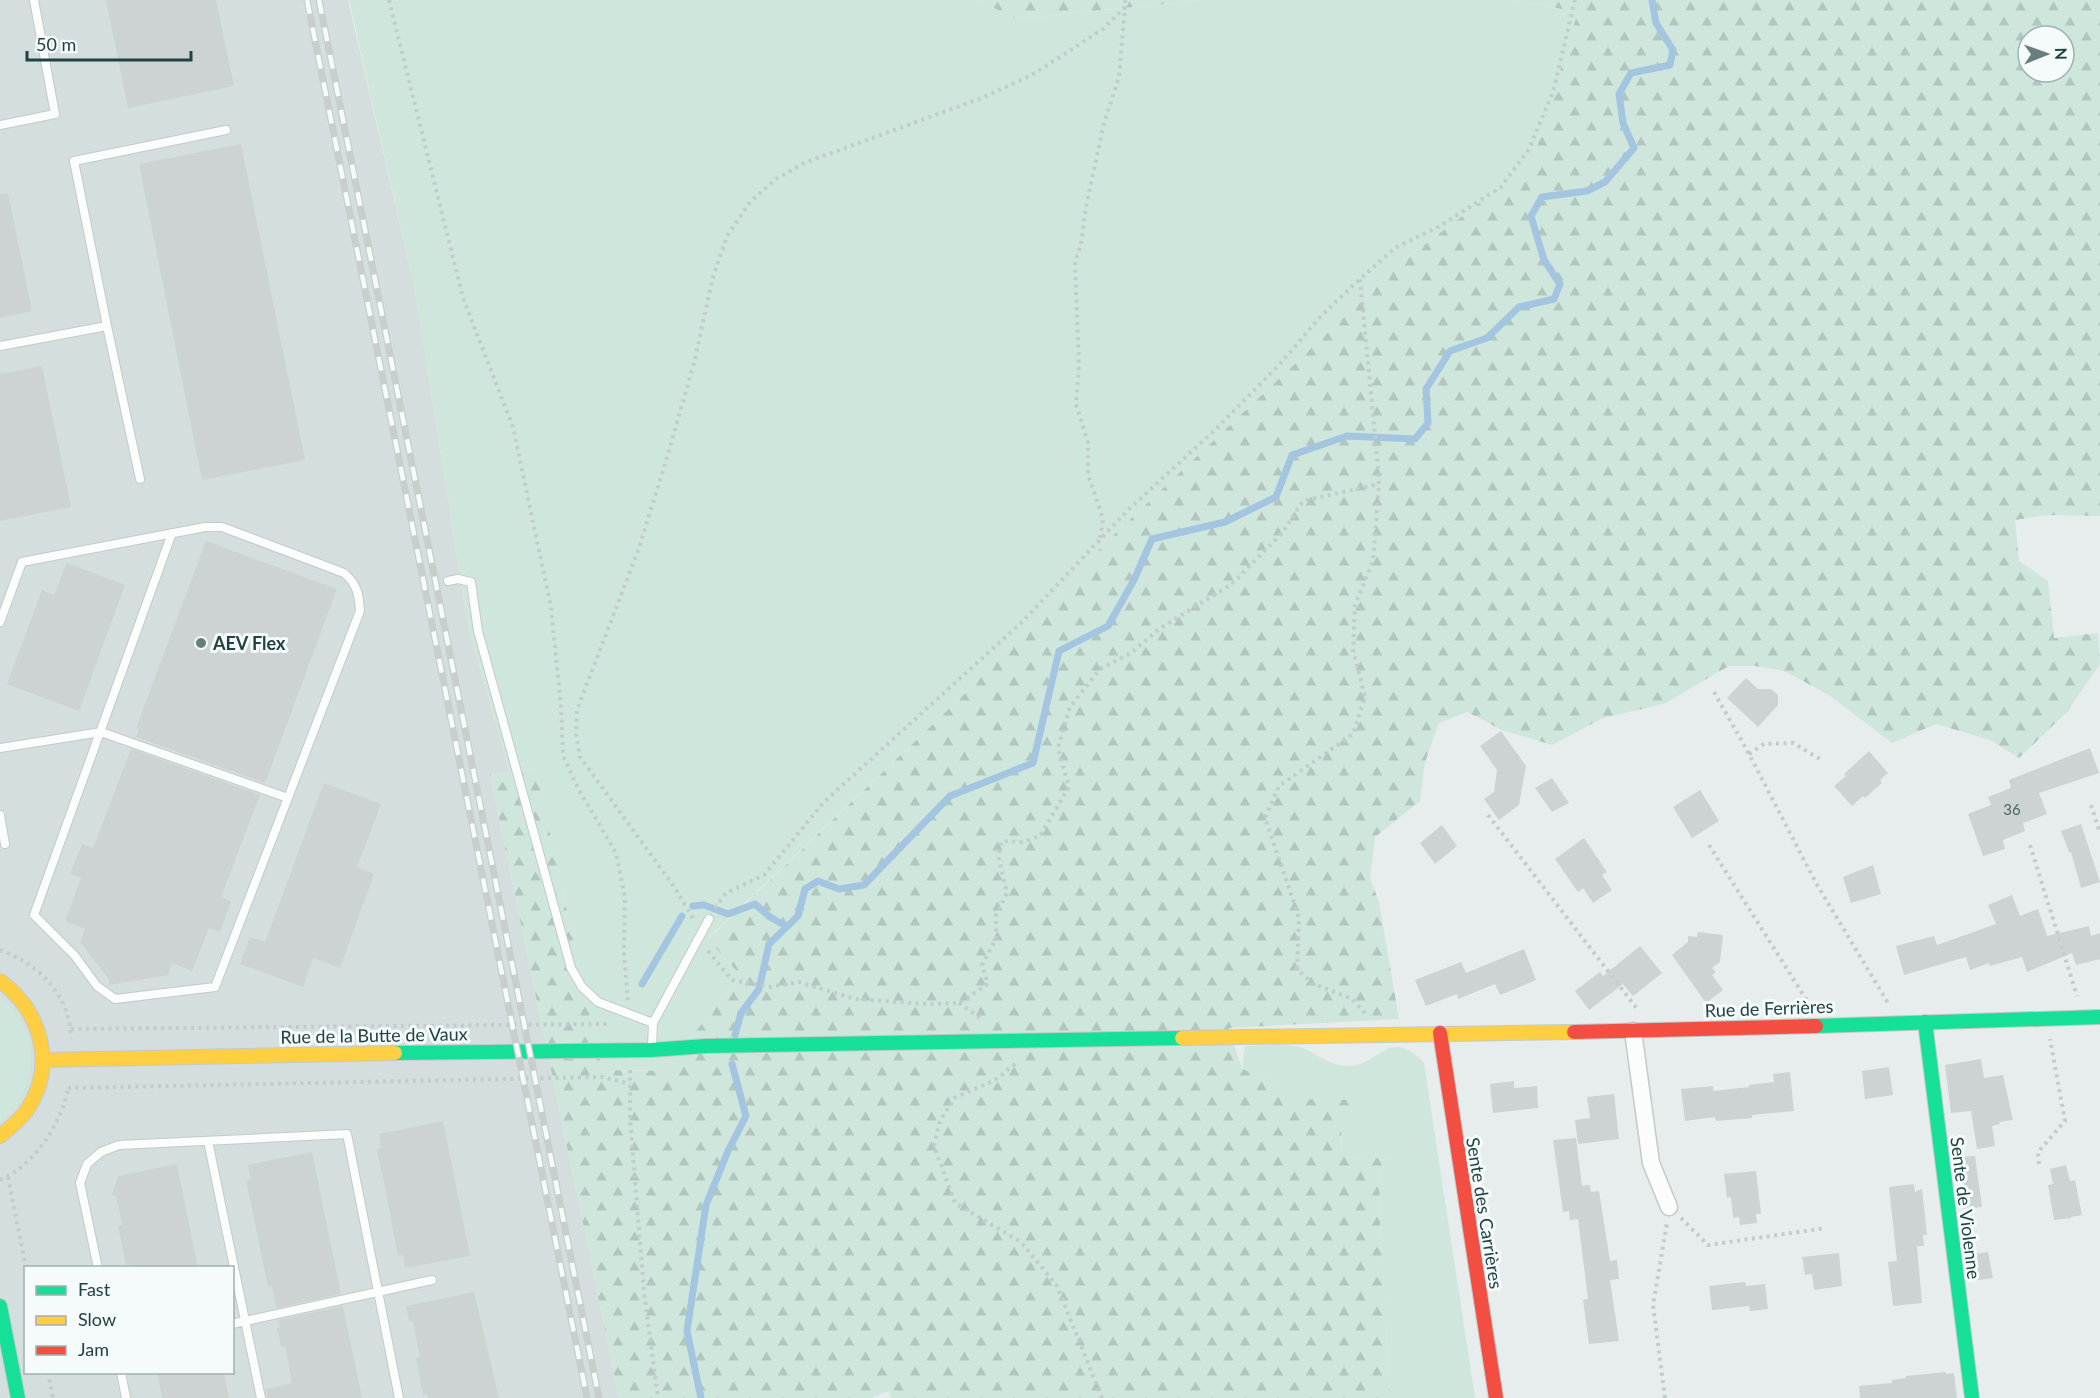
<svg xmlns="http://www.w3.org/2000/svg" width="2100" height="1398" viewBox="0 0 2100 1398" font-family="Lato,sans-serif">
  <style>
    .built { fill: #d4dede; fill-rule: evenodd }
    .green { fill: #cfe6dd }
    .forest { fill: url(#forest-firs); fill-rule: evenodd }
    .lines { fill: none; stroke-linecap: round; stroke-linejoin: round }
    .stream { stroke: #a3c5df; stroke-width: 7 }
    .building { fill: #cdd3d3 }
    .lane-casing { stroke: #c4c9c9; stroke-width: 10 }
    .street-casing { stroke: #c4c9c9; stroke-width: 19 }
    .fast-casing { stroke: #c2caca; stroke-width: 16 }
    .slow-casing { stroke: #c2caca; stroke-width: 16 }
    .jam-casing { stroke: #c2caca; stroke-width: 16 }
    .path { stroke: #c2cccc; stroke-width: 4; stroke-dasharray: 3 4.5; stroke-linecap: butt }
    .lane { stroke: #fbfcfc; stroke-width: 8 }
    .street { stroke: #fbfcfc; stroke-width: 16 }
    .fast { stroke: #16e098; stroke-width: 14 }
    .slow { stroke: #ffcf43; stroke-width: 14 }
    .jam { stroke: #f24e42; stroke-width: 14 }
    .rail-casing { stroke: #c8cdcd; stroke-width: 7 }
    .rail { stroke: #f5fbfa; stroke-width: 4.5; stroke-dasharray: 14; stroke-linecap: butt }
    .poi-dot { fill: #667e7e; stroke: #f5fbfa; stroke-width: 2 }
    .labels { text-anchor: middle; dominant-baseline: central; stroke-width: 6; stroke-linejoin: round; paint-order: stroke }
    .number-label { font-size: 15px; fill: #4d6768 }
    .poi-label { font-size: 18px; font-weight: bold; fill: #214243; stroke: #f5fbfa; text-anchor: start }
    .street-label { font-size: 18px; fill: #214243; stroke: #f5fbfa }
  </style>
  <defs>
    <pattern id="forest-firs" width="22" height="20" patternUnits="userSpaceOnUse" patternTransform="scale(1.5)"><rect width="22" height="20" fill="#cfe6dd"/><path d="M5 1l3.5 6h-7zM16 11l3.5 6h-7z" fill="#b1c6bf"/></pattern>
  </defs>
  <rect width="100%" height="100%" fill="#e7ecec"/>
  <path class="built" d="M 0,0 L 348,0 L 415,290 L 468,627 L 510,772 L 490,774 L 619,1398 L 0,1398 ZM 26,1268 L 232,1268 L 232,1372 L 26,1372 Z"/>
  <path class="green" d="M 349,0 L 978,0 L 1016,19 L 1201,0 L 1515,0 L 1579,12 L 1532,163 L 1406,259 L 1106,542 L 974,685 L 708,938 L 741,976 L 663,1071 L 602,1070 L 536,770 L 510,772 L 468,627 L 415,290 Z
    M 0,996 C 28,1024 40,1052 24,1090 C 22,1095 20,1102 17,1107 C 12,1113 5,1118 0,1124 Z
    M 1245,1046 C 1258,1046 1289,1043 1300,1047 C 1316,1052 1326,1065 1347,1066 C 1380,1067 1388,1025 1424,1063 L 1475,1398 L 1390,1398 L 1380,1220 L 1379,1169 L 1396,1159 L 1342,1157 L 1341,1122 L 1321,1100 L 1292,1099 L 1273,1079 L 1242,1069 Z"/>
  <path class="forest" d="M 978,0 L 1201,0 L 1016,19 Z
    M 1515,0 L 2100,0 L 2100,516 L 2047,515 L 2015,520 L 2019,561 L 2048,581 L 2054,638 L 2098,633 L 2100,664 L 2067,712 L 2019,758 L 1990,740 L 1936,724 L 1892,743 L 1829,695 L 1784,671 L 1755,666 L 1729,666 L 1664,704 L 1603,718 L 1552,745 L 1502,730 L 1467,712 L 1439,723 L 1425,762 L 1420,801 L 1375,837 L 1370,878 L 1379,902 L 1399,1019 L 1229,1028 L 1242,1069 L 1273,1079 L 1292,1099 L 1357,1100 L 1341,1122 L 1342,1157 L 1398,1159 L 1379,1169 L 1380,1220 L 1390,1398 L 891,1398 L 889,1391 L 871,1398 L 619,1398 L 490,774 L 536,770 L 602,1070 L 663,1071 L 741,976 L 708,939 L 974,685 L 1106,542 L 1406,259 L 1532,163 L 1578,12 ZM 2028,36 L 2064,36 L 2064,72 L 2028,72 Z"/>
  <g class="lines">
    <path class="stream" d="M 693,906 L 704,905 L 728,914 L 755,904 L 770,917 L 786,926
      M 642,984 L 682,916
      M 735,1035 L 741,1013 L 759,989 L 769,944 L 798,916 L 805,889 L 818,881 L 839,889 L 864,885 L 950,796 L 1033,763 L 1059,651 L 1108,626 L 1134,580 L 1152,539 L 1225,522 L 1276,497 L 1292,455 L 1347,436 L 1415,439 L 1428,423 L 1426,389 L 1450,351 L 1487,338 L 1519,307 L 1554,299 L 1560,284 L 1544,260 L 1531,216 L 1542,197 L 1587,191 L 1605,182 L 1634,148 L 1623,123 L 1619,94 L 1631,73 L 1670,65 L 1673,50 L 1656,23 L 1652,0
      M 701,1398 L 687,1331 L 706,1205 L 728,1151 L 746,1116 L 732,1064"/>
  </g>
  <path class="building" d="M 106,0 L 216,0 L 234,86 L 128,108 Z
    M 241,144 L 305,460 L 202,480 L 139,164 Z
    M 8,193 L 32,311 L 0,318 L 0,194 Z
    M 42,366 L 71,507 L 0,521 L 0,374 Z
    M 206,541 L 337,589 L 265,783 L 136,737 L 139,729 L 136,728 Z
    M 67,563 L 125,585 L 79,711 L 7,684 L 42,590 L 54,595 Z
    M 1746,678 L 1758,689 L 1771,689 L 1778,695 L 1778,705 L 1758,727 L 1727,698 Z
    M 1501,731 L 1526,766 L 1519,805 L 1499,820 L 1484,799 L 1494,792 L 1497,770 L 1480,746 Z
    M 2090,748 L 2099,773 L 2039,793 L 2047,814 L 2023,823 L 2025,831 L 2003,840 L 2005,849 L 1983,856 L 1968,814 L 1991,805 L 1988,797 L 2011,788 L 2009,780 Z
    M 131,749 L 260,795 L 221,897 L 231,901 L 224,921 L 220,932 L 209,928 L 192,971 L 172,963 L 168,975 L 109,985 L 109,979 L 80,942 L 85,929 L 65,921 L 81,878 L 70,874 L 82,844 L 93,848 Z
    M 1869,751 L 1888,773 L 1880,780 L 1882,783 L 1865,798 L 1863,796 L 1852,806 L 1834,786 L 1846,776 L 1844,774 Z
    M 1552,778 L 1569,803 L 1552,812 L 1535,788 Z
    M 324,783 L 381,804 L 357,867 L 374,874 L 340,968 L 313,958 L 303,987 L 240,964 L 250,937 L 265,942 Z
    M 1700,790 L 1719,821 L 1692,838 L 1673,807 Z
    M 2081,824 L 2100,882 L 2081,888 L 2071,852 L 2069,852 L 2061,831 Z
    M 1442,825 L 1457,846 L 1435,864 L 1420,843 Z
    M 1584,838 L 1607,872 L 1602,875 L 1612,890 L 1593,903 L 1583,888 L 1578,892 L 1555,859 Z
    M 1873,865 L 1881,894 L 1851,903 L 1843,877 Z
    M 2012,895 L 2020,916 L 2038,909 L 2047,936 L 2089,926 L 2091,936 L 2100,933 L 2100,959 L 2076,965 L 2072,953 L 2027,972 L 2022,957 L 1990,966 L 1989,963 L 1970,970 L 1966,957 L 1904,975 L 1896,946 L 1934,936 L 1937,945 L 1996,924 L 1988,905 Z
    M 1698,932 L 1723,935 L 1720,962 L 1712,968 L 1716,972 L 1712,975 L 1723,990 L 1706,1003 L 1672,955 L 1688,942 L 1688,936 L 1697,937 Z
    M 1640,946 L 1662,973 L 1633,996 L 1623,984 L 1589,1010 L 1575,991 L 1600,972 L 1603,976 Z
    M 1524,949 L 1536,980 L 1500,995 L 1495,984 L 1458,999 L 1457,994 L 1426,1006 L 1415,980 L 1461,962 L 1466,973 Z
    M 1981,1059 L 1984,1078 L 2003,1075 L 2013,1120 L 1999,1122 L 2000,1124 L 1992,1126 L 1995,1146 L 1977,1149 L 1971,1111 L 1951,1113 L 1945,1065 Z
    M 1889,1067 L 1893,1095 L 1865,1099 L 1862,1071 Z
    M 1790,1072 L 1794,1111 L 1752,1115 L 1752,1118 L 1716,1121 L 1715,1117 L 1685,1121 L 1681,1089 L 1713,1086 L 1713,1091 L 1749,1087 L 1749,1085 L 1774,1082 L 1773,1074 Z
    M 1514,1081 L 1514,1088 L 1537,1086 L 1538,1108 L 1493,1113 L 1490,1084 Z
    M 1614,1094 L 1619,1139 L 1578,1144 L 1575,1120 L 1590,1118 L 1587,1097 Z
    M 443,1121 L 470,1256 L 405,1268 L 403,1255 L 398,1256 L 385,1188 L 377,1149 L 381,1148 L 379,1134 Z
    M 1576,1138 L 1582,1186 L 1590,1185 L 1591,1192 L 1599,1191 L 1610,1261 L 1617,1260 L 1619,1279 L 1610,1280 L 1619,1341 L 1589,1344 L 1583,1300 L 1588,1299 L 1578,1219 L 1570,1220 L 1569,1211 L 1563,1212 L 1553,1140 Z
    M 312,1152 L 341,1294 L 276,1308 L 272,1286 L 268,1287 L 246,1180 L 251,1180 L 248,1165 Z
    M 1975,1156 L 1982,1207 L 1964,1209 L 1956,1157 Z
    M 177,1164 L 198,1268 L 131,1268 L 130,1264 L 126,1265 L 118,1226 L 122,1225 L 116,1196 L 112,1195 L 118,1176 Z
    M 2066,1165 L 2070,1181 L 2075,1180 L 2082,1215 L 2071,1217 L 2072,1218 L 2054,1220 L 2048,1185 L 2053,1184 L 2050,1169 Z
    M 1756,1171 L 1761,1214 L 1756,1214 L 1757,1223 L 1740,1225 L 1739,1217 L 1733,1218 L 1731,1197 L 1727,1198 L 1724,1174 Z
    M 1914,1184 L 1915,1192 L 1922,1189 L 1927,1235 L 1923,1235 L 1924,1246 L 1917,1246 L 1922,1303 L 1893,1306 L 1888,1262 L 1897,1261 L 1889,1187 Z
    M 1988,1252 L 1993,1278 L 1972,1281 L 1968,1255 Z
    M 1839,1253 L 1842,1286 L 1814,1290 L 1812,1274 L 1805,1275 L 1802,1257 Z
    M 1745,1282 L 1746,1286 L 1765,1284 L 1768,1309 L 1750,1311 L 1749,1306 L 1712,1310 L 1709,1286 Z
    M 474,1292 L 499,1398 L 428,1398 L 427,1394 L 423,1395 L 416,1358 L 420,1357 L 413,1321 L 409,1321 L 406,1306 Z
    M 343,1306 L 362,1398 L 267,1398 L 266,1389 L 292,1383 L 285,1346 L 281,1347 L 277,1328 L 280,1327 L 278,1320 Z
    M 157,1372 L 224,1372 L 229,1398 L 162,1398 Z
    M 1946,1372 L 1946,1374 L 1954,1373 L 1957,1398 L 1860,1398 L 1859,1386 L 1892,1383 L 1892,1380 L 1906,1378 L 1906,1376 Z"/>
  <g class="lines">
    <g class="lane-casing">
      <path id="lane" d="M 0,125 L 55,114 L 34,0
        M 107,326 L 140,479
        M 0,346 L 107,326 L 74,161 L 226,130
        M 448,581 L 458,579 L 471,582 L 478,631 L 571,968 L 582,987 L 598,1002 L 653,1023
        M 0,622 L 22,562 L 205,527 L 222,527 L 344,573 C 357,584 359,594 360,611 L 215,987 L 115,999 L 97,986 L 75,956 L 34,915 L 172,533
        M 0,748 L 101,732 L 288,798
        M 0,815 L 5,844
        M 652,1047 L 653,1023 L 709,919
        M 208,1141 L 261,1398
        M 98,1268 L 80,1183 L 87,1164 L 101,1152 L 119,1145 L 347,1134 L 399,1398
        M 232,1324 L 432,1280
        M 121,1372 L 126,1398"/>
    </g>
    <g class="street-casing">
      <path id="street" d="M 1633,1031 L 1651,1163 L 1669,1207"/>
    </g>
    <g class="fast-casing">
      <path id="fast" d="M 1925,1022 L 1972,1398
        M 1816,1026 L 2100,1017
        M 395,1053 L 651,1050 L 706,1046 L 1182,1038
        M 0,1306 L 18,1398"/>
    </g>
    <g class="slow-casing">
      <path id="slow" d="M 0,981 C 41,1011 57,1065 27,1110 C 20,1120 10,1128 0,1136
        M 1182,1038 L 1574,1032
        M 43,1060 L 395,1053"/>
    </g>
    <g class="jam-casing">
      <path id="jam" d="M 1574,1032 L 1816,1026
        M 1440,1033 L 1496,1398"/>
    </g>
    <path class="path" d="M 389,0 L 463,298 L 513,427 L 551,607 L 561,706 L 563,756 L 579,790 L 616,853 L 625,897 L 624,955 L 628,1000
      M 1100,538 L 1103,519 L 1088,474 L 1088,443 L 1076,404 L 1079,367 L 1075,262 L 1081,244 L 1086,207 L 1104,123 L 1119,77 L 1125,7
      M 1714,692 L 1749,754 L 1816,883 L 1888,1003
      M 1749,754 L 1764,744 L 1793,743 L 1820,759
      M 2091,805 L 2100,833
      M 1488,815 L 1638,1010
      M 1709,845 L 1809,1004
      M 2030,845 L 2077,996
      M 715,908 L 726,893 L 764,875 L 824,802 L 1022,622 L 1128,510 L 1217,428 L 1280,364 L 1321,316 L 1360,279 L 1395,248 L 1440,226 L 1501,187 L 1529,149 L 1553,92 L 1575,0
      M 693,918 L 675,888 L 580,757 L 576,734 L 577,710 L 638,551 L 666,461 L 694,363 L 713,277 L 727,236 L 750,202 L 776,179 L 804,163 L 979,99 L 1032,75 L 1103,29 L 1126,6 L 1125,0
      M 0,950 C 39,964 70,995 71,1038
      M 708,951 L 732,980 L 771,987 L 799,982 L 855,999 L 927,1004 L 959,1003 L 988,984 L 982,965 L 996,939 L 996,915 L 1007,893 L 998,855 L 1002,841 L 1022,842 L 1040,836 L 1069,787 L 1058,748 L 1070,707 L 1100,669 L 1131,653 L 1159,629 L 1232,584 L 1283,532 L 1303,501 L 1379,484 C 1374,416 1366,348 1360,279
      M 959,1003 L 980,1018
      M 1365,1013 L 1352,999 L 1312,983 L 1297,969 L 1299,918 L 1265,818 L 1279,786 L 1353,734 L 1365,697 L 1353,650 L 1355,605 L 1373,561 L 1379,484
      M 71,1029 L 610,1024
      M 1015,1064 L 995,1080 L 954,1098 L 940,1121 L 934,1146 L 955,1203 L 1021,1242 L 1057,1286 L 1102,1398
      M 630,1070 L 630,1118 L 644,1292 L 658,1398
      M 68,1088 L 603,1077 L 630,1084
      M 2039,1164 L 2038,1152 L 2065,1121 L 2050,1039
      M 8,1177 L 26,1268
      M 0,1180 C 33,1167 63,1122 68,1087
      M 1681,1218 L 1708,1245 L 1826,1228
      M 48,1372 L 53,1398
      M 1665,1398 L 1653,1305 L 1667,1223"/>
    <use href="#lane" class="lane"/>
    <use href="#street" class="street"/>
    <use href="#fast" class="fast"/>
    <use href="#slow" class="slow"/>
    <use href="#jam" class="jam"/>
    <g class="rail-casing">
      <path id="rail" d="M 307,0 L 587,1398
        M 319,0 L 599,1398"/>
    </g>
    <use href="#rail" class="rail"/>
  </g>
  <circle class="poi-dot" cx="201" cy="643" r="6"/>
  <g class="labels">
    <g class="number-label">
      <text x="2012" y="809">36</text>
    </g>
    <g class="poi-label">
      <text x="213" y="643">AEV Flex</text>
    </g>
    <g class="street-label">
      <text transform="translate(1769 1008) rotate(-2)">Rue de Ferrières</text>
      <text transform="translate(374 1035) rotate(-1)">Rue de la Butte de Vaux</text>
      <text transform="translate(1966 1208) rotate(83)">Sente de Violenne</text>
      <text transform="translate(1485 1213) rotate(81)">Sente des Carrières</text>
    </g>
  </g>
  <rect x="24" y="1266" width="210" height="108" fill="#f5fbfa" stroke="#a0b1b1" stroke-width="1.5"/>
  <rect x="36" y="1286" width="30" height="9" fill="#16e098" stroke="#a0b1b1" stroke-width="1.5"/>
  <text x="78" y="1296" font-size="18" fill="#214243">Fast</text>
  <rect x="36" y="1316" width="30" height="9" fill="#ffcf43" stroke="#a0b1b1" stroke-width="1.5"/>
  <text x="78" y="1326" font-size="18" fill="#214243">Slow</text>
  <rect x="36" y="1346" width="30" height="9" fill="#f24e42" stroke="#a0b1b1" stroke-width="1.5"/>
  <text x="78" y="1356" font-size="18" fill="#214243">Jam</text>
  <g transform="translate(2046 54) rotate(89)"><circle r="28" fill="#f5fbfa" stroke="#a0b1b1" stroke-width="1.5"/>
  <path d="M0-4.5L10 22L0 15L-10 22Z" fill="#667e7e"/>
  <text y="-9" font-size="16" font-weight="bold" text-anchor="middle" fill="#214243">N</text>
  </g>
  <path d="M27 51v9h164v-9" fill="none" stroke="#214243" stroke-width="3"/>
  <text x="36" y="51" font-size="18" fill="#214243" stroke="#f5fbfa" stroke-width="4.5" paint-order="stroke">50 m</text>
</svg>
